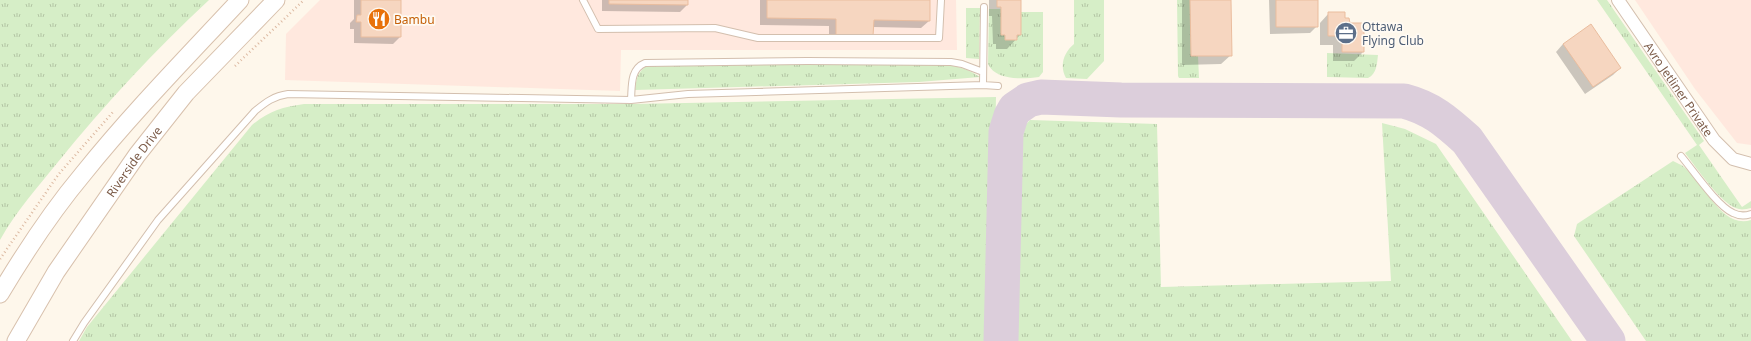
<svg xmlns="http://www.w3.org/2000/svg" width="1751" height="341" viewBox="0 0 1751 341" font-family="'Noto Sans',sans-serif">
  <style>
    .commercial { fill: #ffe8de }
    .grass { fill: url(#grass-tufts) }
    .shadow { fill: #0003 }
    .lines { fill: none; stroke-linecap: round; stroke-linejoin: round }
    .taxiway { stroke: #dccedb; stroke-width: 35 }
    .building { fill: #f6d6c0; stroke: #eabd9e }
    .service-casing { stroke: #d3bfae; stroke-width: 8 }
    .minor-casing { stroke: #d3bfae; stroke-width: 14 }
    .secondary-casing { stroke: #d8c1ad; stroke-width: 19 }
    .path { stroke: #dcb9a1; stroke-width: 2.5; stroke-dasharray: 1 3; stroke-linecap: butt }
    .service { stroke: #fff; stroke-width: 6 }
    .minor { stroke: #fff; stroke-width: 12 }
    .secondary { stroke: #fff; stroke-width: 17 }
    .labels { text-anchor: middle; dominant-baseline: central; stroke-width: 3.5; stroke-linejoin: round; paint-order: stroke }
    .food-label { font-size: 12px; fill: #c56008; stroke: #fffaf3; text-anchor: start }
    .service-label { font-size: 12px; fill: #4e5e75; stroke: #fffaf3; text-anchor: start }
    .street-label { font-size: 12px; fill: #7d5d4a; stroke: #fffaf3 }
  </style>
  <defs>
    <pattern id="grass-tufts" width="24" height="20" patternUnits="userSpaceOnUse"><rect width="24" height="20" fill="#d6eec7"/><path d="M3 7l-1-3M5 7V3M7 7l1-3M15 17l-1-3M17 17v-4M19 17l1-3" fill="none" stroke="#b3c4a4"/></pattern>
  </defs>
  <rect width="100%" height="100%" fill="#fef7eb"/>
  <path class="commercial" d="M 320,0 L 956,0 L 957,50 L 621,50 L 620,91 L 285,80 L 286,34 Z
    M 1635,0 L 1751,0 L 1751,145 L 1737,143 L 1695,89 Z"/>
  <path class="grass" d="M 0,0 L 209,0 C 155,50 104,105 58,162 C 37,188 17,210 0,240 Z
    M 1074,0 L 1104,0 L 1104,61 L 1087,79 L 1066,78 C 1059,66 1064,52 1074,44 Z
    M 1177,0 L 1190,0 L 1191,56 L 1198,56 L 1199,78 L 1179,78 L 1178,76 Z
    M 1597,0 L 1607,0 L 1704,141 L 1699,145 L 1742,207 L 1751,201 L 1751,208 C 1747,209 1742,210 1739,209 C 1722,206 1696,167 1685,153 L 1697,145 Z
    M 966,8 L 980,8 L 979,59 L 966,58 Z
    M 989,9 L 1001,9 L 1001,35 L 1005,35 L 1005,40 L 1017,40 L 1021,12 L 1043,12 L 1043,72 L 1039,77 C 1023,79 996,81 988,64 Z
    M 1327,53 L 1378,55 C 1377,63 1377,74 1368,78 L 1327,77 Z
    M 928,64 C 949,65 962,65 980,77 L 919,82 L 635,90 C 636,79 638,70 649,65 Z
    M 996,97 L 991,341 L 79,341 L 87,327 L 252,125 C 269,111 282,107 304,104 L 632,104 Z
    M 1030,120 L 1157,124 L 1161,287 L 1391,281 L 1382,123 L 1405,129 L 1436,144 L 1572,341 L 1011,341 L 1016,135 Z
    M 1673,161 C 1676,163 1681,164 1684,167 C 1703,181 1722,230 1751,220 L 1751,341 L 1646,341 L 1574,236 L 1577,224 Z"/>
  <path class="shadow" d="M 354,0 L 400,0 L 400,37 L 393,44 L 354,43 L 354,29 L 350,29 L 350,23 L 354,19 Z
    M 602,0 L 687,0 L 687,5 L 680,12 L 602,11 Z
    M 760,0 L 929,0 L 929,21 L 921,28 L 873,27 L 872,35 L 865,42 L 829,42 L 829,26 L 760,25 Z
    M 989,0 L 1020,0 L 1020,35 L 1007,49 L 996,49 L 996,44 L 993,44 L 992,16 L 989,16 Z
    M 1182,0 L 1230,0 L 1231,55 L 1221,64 L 1182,65 Z
    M 1269,0 L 1317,0 L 1317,26 L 1310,33 L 1270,34 Z
    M 1329,13 L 1344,19 L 1349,24 L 1363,52 L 1354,61 L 1333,61 L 1333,45 L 1320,45 L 1320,23 Z
    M 1591,26 L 1620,68 L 1613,75 L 1585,94 L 1556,52 L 1563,44 Z"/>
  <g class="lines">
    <path class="taxiway" d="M 1001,341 L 1006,132 L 1011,116 L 1015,109 L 1028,100 L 1041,97 L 1121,100 L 1404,101 C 1431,108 1446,121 1467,140 L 1608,341"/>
  </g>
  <path class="building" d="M 361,0 L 401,0 L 401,37 L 361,37 L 361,22 L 356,22 L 357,15 L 361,15 Z
    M 609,0 L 688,0 L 688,5 L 609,4 Z
    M 767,0 L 930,0 L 930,21 L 874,20 L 873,36 L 836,35 L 836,19 L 767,18 Z
    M 997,0 L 1021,0 L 1021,35 L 1017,35 L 1017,40 L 1005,40 L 1005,35 L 1001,35 L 1001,7 L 997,7 Z
    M 1190,0 L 1231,0 L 1232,56 L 1191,56 Z
    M 1276,0 L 1318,0 L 1318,27 L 1276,27 Z
    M 1328,12 L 1345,12 L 1345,18 L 1349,18 L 1350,23 L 1364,23 L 1364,52 L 1342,52 L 1342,36 L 1328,36 Z
    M 1591,24 L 1621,68 L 1593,87 L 1563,44 Z"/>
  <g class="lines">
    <g class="service-casing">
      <path id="service" d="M 583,0 L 598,29 L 715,28 L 758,38 L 939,38 L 941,0
        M 983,85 L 998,86
        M 631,100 C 632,86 630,69 645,63 L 807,61 L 951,62 L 962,64 L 983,72
        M 1681,156 C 1693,170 1717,206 1733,213 C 1739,216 1745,216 1751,214
        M 73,341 L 84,323 L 158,220 L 255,111 C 266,102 274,96 288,94 L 631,100 L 688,94 L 983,85 L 984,7"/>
    </g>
    <g class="minor-casing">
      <g id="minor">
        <path id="s1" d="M 1618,0 L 1714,140 L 1733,159 L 1751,164"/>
      </g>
    </g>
    <g class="secondary-casing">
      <g id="secondary">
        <path d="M 0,294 C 25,252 52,211 83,174 C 132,113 187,57 240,0"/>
        <path id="s2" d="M 16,341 L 56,272 L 137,155 L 186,93 L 276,0"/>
      </g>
    </g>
    <path class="path" d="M 235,66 L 304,0
      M 0,259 L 58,175 L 113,112"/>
    <use href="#service" class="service"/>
    <use href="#minor" class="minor"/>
    <use href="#secondary" class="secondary"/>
  </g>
  <defs>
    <g id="restaurant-disc" transform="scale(1.15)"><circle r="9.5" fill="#e8710a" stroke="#fffaf3"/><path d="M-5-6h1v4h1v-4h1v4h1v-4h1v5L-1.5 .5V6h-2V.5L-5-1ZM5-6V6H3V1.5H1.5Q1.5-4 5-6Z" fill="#fff"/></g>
    <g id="office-disc" transform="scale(1.15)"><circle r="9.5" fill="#5c6f8a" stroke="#fffaf3"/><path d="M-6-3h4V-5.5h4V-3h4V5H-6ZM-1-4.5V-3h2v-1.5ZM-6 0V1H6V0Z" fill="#fff"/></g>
  </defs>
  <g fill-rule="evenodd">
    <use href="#restaurant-disc" x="379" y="19"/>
    <use href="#office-disc" x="1346" y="33"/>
  </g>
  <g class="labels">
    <g class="food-label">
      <text x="394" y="19">Bambu</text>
    </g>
    <g class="service-label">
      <text x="1362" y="26">Ottawa<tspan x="1362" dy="14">Flying Club</tspan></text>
    </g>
    <g class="street-label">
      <text stroke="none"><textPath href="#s1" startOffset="108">Avro Jetliner Private</textPath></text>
      <text stroke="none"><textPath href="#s2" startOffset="215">Riverside Drive</textPath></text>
    </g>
  </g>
</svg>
